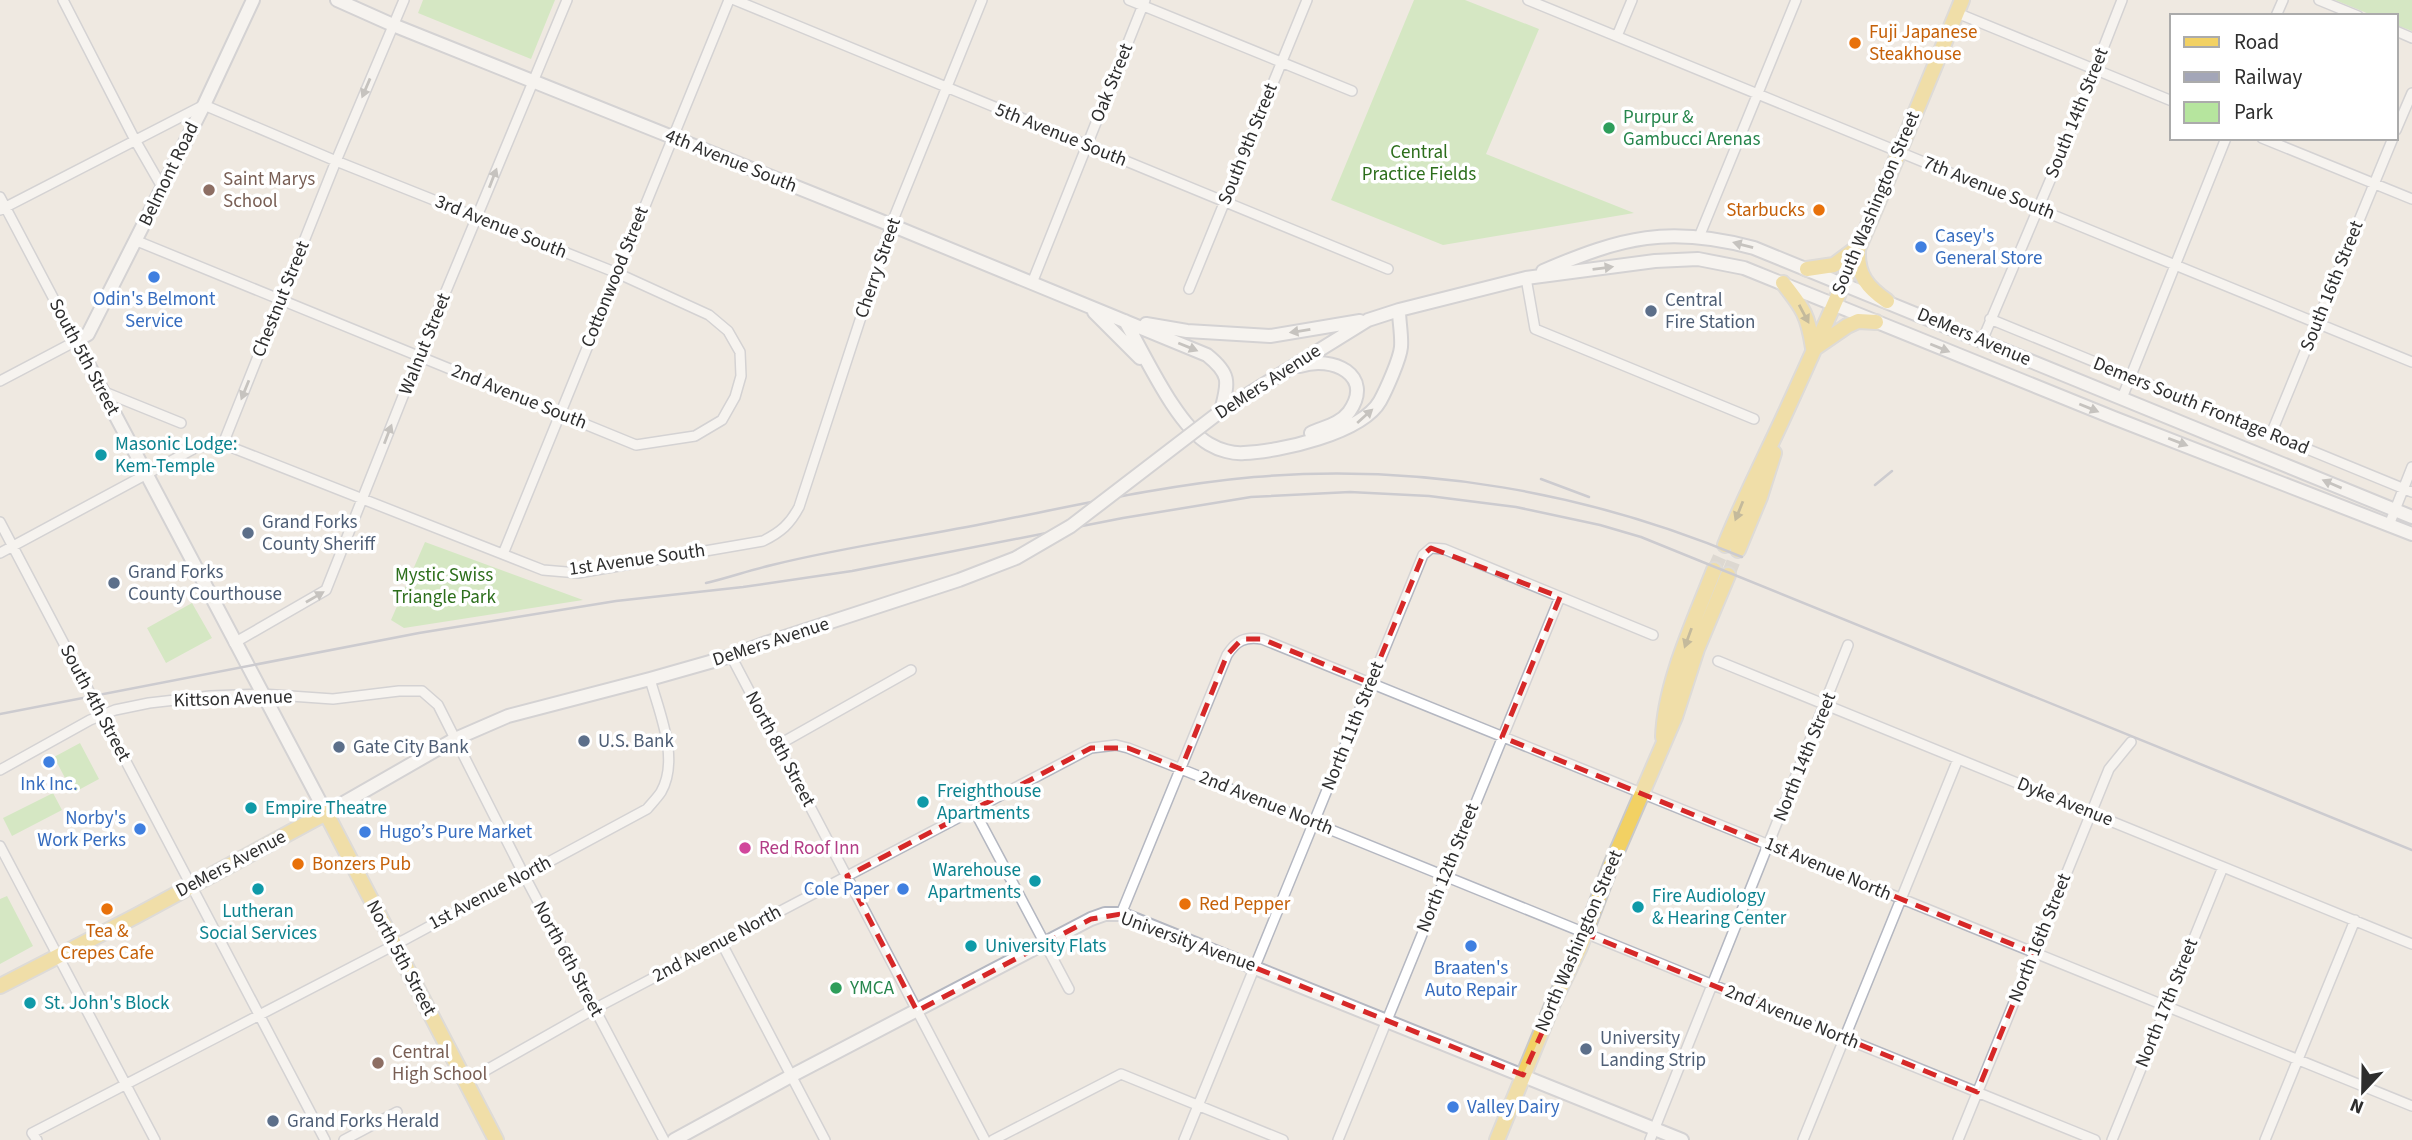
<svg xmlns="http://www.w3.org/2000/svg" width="2412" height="1140" viewBox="0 0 2412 1140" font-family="'Source Sans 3',sans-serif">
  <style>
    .green { fill: #b6e59e }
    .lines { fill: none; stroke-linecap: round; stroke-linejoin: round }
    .primary-tunnel { stroke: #c8c4bd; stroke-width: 14; stroke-dasharray: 14 7; stroke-linecap: butt }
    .street-casing { stroke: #b4b7c1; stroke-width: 12 }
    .secondary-casing { stroke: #b4b7c1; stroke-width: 16 }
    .primary-casing { stroke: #c9c9c9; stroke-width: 18 }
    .street { stroke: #fff; stroke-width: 9 }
    .secondary { stroke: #fff; stroke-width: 12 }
    .primary { stroke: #f2d163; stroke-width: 14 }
    .rail { stroke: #a3a6b8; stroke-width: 2.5 }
    .secondary-bridge-casing { stroke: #b4b7c1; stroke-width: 16; stroke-linecap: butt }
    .secondary-bridge { stroke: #fff; stroke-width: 12 }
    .oneway { fill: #969696 }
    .oneway2 { fill: #908048 }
    .marked { fill: none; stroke: #d62828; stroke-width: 5; stroke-dasharray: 14 9; stroke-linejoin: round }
    .food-dot { fill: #e8710a; stroke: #fff; stroke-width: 2.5 }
    .leisure-dot { fill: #2e9e5b; stroke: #fff; stroke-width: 2.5 }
    .education-dot { fill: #8d6e63; stroke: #fff; stroke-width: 2.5 }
    .shop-dot { fill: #3f7fe0; stroke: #fff; stroke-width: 2.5 }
    .service-dot { fill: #5c6f8a; stroke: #fff; stroke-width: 2.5 }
    .culture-dot { fill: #0f9aa8; stroke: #fff; stroke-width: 2.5 }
    .hotel-dot { fill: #d1479c; stroke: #fff; stroke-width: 2.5 }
    .labels { text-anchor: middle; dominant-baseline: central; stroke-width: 7; stroke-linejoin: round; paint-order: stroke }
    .food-label { font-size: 19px; fill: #c56008; stroke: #fff; text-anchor: start }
    .street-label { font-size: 19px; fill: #2e2e2e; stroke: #fff }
    .leisure-label { font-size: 19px; fill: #27864d; stroke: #fff; text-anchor: start }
    .park-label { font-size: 19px; fill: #2c6e1b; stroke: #fff }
    .education-label { font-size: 19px; fill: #785e54; stroke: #fff; text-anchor: start }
    .shop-label { font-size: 19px; fill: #366cbe; stroke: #fff; text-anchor: start }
    .service-label { font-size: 19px; fill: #4e5e75; stroke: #fff; text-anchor: start }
    .culture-label { font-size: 19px; fill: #0d838f; stroke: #fff; text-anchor: start }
    .hotel-label { font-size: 19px; fill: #b23c85; stroke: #fff; text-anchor: start }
  </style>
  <rect width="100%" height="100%" fill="#efe9e1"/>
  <path class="green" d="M 423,0 L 555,0 L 531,59 L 418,13 Z
    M 1414,0 L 1465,0 L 1539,29 L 1486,154 L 1634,213 L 1443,245 L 1331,200 Z
    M 2335,0 L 2412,0 L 2412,31 L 2396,25 L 2396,16 L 2374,16 Z
    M 425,542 L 583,600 L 404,628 L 391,620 Z
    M 192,603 L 212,638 L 166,663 L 147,628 Z
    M 80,743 L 99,779 L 73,793 L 54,757 Z
    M 53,793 L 62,810 L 12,836 L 3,818 Z
    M 7,896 L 33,946 L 0,964 L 0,899 Z"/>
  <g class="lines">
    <path class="primary-tunnel" d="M 1714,570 L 1725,545
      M 1728,575 L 1738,550"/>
    <g class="street-casing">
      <path id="street" d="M 63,0 L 135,140 L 162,187
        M 735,0 L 1388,269
        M 1129,0 L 1352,91
        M 1528,0 L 2412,362
        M 2319,0 L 2358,16
        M 1957,13 L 2172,101
        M 2276,16 L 2283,0
        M 2396,31 L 2412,38
        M 1617,36 L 1632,0
        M 2396,130 L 2412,93
        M 2262,138 L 2412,199
        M 0,197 L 76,341 L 0,381
        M 0,210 L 204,105 L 336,161 L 617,273 L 709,315 L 728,331 L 740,352 L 741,376 L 735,397 L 722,420 L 695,436 L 636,445 L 137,241
        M 1699,237 L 1796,0
        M 1526,278 L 1535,329 L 1754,419
        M 1032,283 L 1145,0
        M 1189,289 L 1307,0
        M 1990,319 L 2412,492
        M 1982,341 L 2068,138 L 2122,0
        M 102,391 L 181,423
        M 2122,398 L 2226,138
        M 2271,434 L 2393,138
        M 223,444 L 336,161 L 404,0
        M 0,522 L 325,1140
        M 2389,525 L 2412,467
        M 0,553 L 197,447 L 223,444 L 543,570 L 578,573 L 763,541 C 781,532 790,524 799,507 L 891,225 L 982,0
        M 503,554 L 729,0
        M 234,643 L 326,590 L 419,356 L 567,0
        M 731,656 L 985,1140
        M 1718,661 L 2412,944
        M 778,745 L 911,670
        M 0,770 L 90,720 L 115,710 L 149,703 L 210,696 L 262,694 L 333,699 L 399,691 L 422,691 L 438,705 L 524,875 L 664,1140
        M 974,810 L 1069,989
        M 0,846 L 155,1140
        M 1121,914 L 1227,655 C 1236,641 1245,636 1262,639 L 2412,1106
        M 721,942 L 825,1140
        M 467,1081 L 594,1009 L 1091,748 L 1116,745 L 1128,748 L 1181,769 L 2095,1140
        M 37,1140 L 32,1133 L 406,939 L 647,809 C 652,803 657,798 661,792 C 680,759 659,712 650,679
        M 344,1140 L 397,1112
        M 993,1140 L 1121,1074 L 1283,1140
        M 1184,1140 L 1423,555 L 1431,548 L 1444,549 L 1653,635
        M 1338,1140 L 1560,597
        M 1650,1140 L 1848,645
        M 1803,1140 L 1958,759
        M 1958,1140 L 2109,769 L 2131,742
        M 2112,1140 L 2223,867
        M 2265,1140 L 2355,920"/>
    </g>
    <g class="secondary-casing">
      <path id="secondary" d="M 253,0 L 204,105 L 88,334 L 76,341 L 326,813 L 455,739 L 508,716 L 650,679 L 731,656 L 766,643
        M 337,0 L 393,25 L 891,225 L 1207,355 C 1232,375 1228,383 1221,411
        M 1543,271 C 1622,237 1669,225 1754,248 L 2412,517
        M 1094,312 L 1140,358
        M 1125,321 C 1145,355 1176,425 1209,444 C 1219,450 1233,454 1244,453 C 1279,452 1362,433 1380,401 C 1386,390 1400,359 1401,347 C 1402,335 1399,322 1399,310
        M 1146,324 L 1187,331 L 1270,336 L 1360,321
        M 1300,366 C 1332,355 1375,375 1349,412 C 1340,424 1324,427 1311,433
        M 1221,411 L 1368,320 L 1399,310 L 1526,278 L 1655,261 L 1698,259 L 1744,268 L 2114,418 L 2412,534
        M 674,1140 L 791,1076 L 1091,919 L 1105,914 L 1121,914 L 1682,1140"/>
    </g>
    <g class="primary-casing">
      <path id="primary" d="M 1858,251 C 1857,275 1868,288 1887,301
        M 1807,269 L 1834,265 L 1854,250
        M 1783,283 C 1803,308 1808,315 1813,348
        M 1815,348 L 1847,326 L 1858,321 L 1876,322
        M 1725,545 C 1744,497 1768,452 1789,405 C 1850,272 1906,136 1962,0
        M 1738,550 L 1760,497 L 1774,453
        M 1663,737 C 1665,682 1694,622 1714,570
        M 0,986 L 136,916 L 326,813 L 496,1140
        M 1497,1140 L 1554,1001 L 1580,947 L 1611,865 L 1675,717 L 1697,649 L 1728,575"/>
    </g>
    <use href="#street" class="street"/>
    <use href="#secondary" class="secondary"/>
    <use href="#primary" class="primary"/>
    <path class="rail" d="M 1541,479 L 1589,497
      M 1875,485 L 1892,471
      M 706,583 C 728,578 750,570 772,565 C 844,547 919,537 992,522 C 1078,505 1165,485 1254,477 C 1421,463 1587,492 1742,557
      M 0,714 L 419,633 L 616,601 L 743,587 L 852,571 L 1123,518 L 1251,497 L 1350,492 L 1429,496 L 1516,507 L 1600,525 L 1641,537 L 2412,850"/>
    <g class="secondary-bridge-casing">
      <path id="secondary-bridge" d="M 766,643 L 959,580 L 1016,558 L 1071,526 L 1221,411"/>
    </g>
    <use href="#secondary-bridge" class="secondary-bridge"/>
  </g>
  <defs><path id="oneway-solid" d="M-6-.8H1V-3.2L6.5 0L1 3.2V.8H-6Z" transform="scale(1.75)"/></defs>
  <g class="oneway">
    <use href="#oneway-solid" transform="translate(366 88) rotate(113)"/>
    <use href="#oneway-solid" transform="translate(493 178) rotate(-69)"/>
    <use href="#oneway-solid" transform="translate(1743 245) rotate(-165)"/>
    <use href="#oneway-solid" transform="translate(1603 268) rotate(-7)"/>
    <use href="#oneway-solid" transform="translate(1300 331) rotate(171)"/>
    <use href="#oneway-solid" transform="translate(1188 347) rotate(22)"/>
    <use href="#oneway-solid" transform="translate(1940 348) rotate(22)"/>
    <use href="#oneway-solid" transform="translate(245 390) rotate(112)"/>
    <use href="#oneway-solid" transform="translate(2089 408) rotate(22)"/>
    <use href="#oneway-solid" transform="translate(1365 416) rotate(-42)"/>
    <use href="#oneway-solid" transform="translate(388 434) rotate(-69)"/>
    <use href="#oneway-solid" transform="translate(2178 442) rotate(21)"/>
    <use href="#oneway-solid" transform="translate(2332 484) rotate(-157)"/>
    <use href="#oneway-solid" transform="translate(315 597) rotate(-30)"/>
  </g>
  <g class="oneway2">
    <use href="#oneway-solid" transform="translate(1804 314) rotate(62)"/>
    <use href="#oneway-solid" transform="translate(1739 511) rotate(112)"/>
    <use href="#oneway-solid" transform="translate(1688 638) rotate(110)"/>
  </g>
  <path d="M0 0H2412V1140H0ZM 1431,548 L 1560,597 L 1502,737 L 2034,953 L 1977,1092 L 1586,934 L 1523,1075 L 1121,914 L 1091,919 L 917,1011 L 847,876 L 1091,748 L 1128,748 L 1181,769 L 1227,655 L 1242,639 L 1262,639 L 1370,683 L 1423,555 Z" fill="#efe9e1" fill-opacity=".55" fill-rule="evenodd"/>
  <path class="marked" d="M 1431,548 L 1560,597 L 1502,737 L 2034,953 L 1977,1092 L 1586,934 L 1523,1075 L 1121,914 L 1091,919 L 917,1011 L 847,876 L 1091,748 L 1128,748 L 1181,769 L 1227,655 L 1242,639 L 1262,639 L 1370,683 L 1423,555 Z"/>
  <g class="food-dot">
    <circle cx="1855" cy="43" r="7"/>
    <circle cx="1819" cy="210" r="7"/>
    <circle cx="298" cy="864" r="7"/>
    <circle cx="1185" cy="904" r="7"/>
    <circle cx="107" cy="909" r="7"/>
  </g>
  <g class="leisure-dot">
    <circle cx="1609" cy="128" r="7"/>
    <circle cx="836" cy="988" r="7"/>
  </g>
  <g class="education-dot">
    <circle cx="209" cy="190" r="7"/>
    <circle cx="378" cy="1063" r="7"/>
  </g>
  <g class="shop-dot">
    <circle cx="1921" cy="247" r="7"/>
    <circle cx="154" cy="277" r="7"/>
    <circle cx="49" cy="762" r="7"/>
    <circle cx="140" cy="829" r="7"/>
    <circle cx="365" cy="832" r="7"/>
    <circle cx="903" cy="889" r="7"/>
    <circle cx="1471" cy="946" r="7"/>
    <circle cx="1453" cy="1107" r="7"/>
  </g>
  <g class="service-dot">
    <circle cx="1651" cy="311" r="7"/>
    <circle cx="248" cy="533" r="7"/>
    <circle cx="114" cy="583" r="7"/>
    <circle cx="584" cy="741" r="7"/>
    <circle cx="339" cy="747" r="7"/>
    <circle cx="1586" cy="1049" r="7"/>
    <circle cx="273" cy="1121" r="7"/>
  </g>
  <g class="culture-dot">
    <circle cx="101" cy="455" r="7"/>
    <circle cx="923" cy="802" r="7"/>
    <circle cx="251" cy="808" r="7"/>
    <circle cx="1035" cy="881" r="7"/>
    <circle cx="258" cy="889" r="7"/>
    <circle cx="1638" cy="907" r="7"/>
    <circle cx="971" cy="946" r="7"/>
    <circle cx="30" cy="1003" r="7"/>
  </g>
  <circle class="hotel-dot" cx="745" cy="848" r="7"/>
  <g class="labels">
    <g class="food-label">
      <text x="1869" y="32">Fuji Japanese<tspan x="1869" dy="22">Steakhouse</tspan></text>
      <text x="1805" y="210" text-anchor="end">Starbucks</text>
      <text x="312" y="864">Bonzers Pub</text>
      <text x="1199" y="904">Red Pepper</text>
      <text x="107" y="931" text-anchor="middle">Tea &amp;<tspan x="107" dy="22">Crepes Cafe</tspan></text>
    </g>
    <g class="street-label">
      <text transform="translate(1112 83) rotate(-68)">Oak Street</text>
      <text transform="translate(2077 113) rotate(-68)">South 14th Street</text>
      <text transform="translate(1061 135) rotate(22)">5th Avenue South</text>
      <text transform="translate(1248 144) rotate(-68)">South 9th Street</text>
      <text transform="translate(731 161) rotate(22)">4th Avenue South</text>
      <text transform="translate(169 174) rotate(-64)">Belmont Road</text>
      <text transform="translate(1989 188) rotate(22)">7th Avenue South</text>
      <text transform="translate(1876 203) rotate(-67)">South Washington Street</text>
      <text transform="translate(501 227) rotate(22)">3rd Avenue South</text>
      <text transform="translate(878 268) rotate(-71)">Cherry Street</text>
      <text transform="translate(615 277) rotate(-68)">Cottonwood Street</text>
      <text transform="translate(2332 286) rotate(-68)">South 16th Street</text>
      <text transform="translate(281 299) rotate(-68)">Chestnut Street</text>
      <text transform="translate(1974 337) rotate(23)">DeMers Avenue</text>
      <text transform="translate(425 344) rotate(-68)">Walnut Street</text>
      <text transform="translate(84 357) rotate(62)">South 5th Street</text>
      <text transform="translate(1268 382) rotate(-33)">DeMers Avenue</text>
      <text transform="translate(519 397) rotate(22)">2nd Avenue South</text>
      <text transform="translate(2201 406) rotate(22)">Demers South Frontage Road</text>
      <text transform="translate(637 560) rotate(-8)">1st Avenue South</text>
      <text transform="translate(771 642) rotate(-18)">DeMers Avenue</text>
      <text transform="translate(233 699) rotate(-2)">Kittson Avenue</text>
      <text transform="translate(95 703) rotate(62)">South 4th Street</text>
      <text transform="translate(1353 726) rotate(-68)">North 11th Street</text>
      <text transform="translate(780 749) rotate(62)">North 8th Street</text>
      <text transform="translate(1805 757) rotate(-68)">North 14th Street</text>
      <text transform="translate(2065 802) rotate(22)">Dyke Avenue</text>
      <text transform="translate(1266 803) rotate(22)">2nd Avenue North</text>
      <text transform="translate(231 864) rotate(-28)">DeMers Avenue</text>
      <text transform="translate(1448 868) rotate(-68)">North 12th Street</text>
      <text transform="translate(1828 869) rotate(23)">1st Avenue North</text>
      <text transform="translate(490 893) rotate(-28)">1st Avenue North</text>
      <text transform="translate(2040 938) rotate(-68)">North 16th Street</text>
      <text transform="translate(1579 941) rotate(-67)">North Washington Street</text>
      <text transform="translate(1188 942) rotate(20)">University Avenue</text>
      <text transform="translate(717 944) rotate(-28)">2nd Avenue North</text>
      <text transform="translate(401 958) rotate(62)">North 5th Street</text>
      <text transform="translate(568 959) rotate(62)">North 6th Street</text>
      <text transform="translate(2167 1003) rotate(-68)">North 17th Street</text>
      <text transform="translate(1792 1017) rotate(22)">2nd Avenue North</text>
    </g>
    <g class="leisure-label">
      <text x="1623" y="117">Purpur &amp;<tspan x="1623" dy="22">Gambucci Arenas</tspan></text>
      <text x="850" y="988">YMCA</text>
    </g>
    <g class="park-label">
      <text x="1419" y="152">Central<tspan x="1419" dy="22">Practice Fields</tspan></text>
      <text x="444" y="575">Mystic Swiss<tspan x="444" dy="22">Triangle Park</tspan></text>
    </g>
    <g class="education-label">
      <text x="223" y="179">Saint Marys<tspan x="223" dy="22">School</tspan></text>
      <text x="392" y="1052">Central<tspan x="392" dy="22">High School</tspan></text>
    </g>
    <g class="shop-label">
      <text x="1935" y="236">Casey's<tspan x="1935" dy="22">General Store</tspan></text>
      <text x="154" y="299" text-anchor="middle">Odin's Belmont<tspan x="154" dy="22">Service</tspan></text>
      <text x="49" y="784" text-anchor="middle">Ink Inc.</text>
      <text x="126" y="818" text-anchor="end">Norby's<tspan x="126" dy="22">Work Perks</tspan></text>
      <text x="379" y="832">Hugo’s Pure Market</text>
      <text x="889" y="889" text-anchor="end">Cole Paper</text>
      <text x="1471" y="968" text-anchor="middle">Braaten's<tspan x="1471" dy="22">Auto Repair</tspan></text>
      <text x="1467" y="1107">Valley Dairy</text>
    </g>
    <g class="service-label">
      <text x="1665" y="300">Central<tspan x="1665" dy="22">Fire Station</tspan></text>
      <text x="262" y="522">Grand Forks<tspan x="262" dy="22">County Sheriff</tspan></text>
      <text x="128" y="572">Grand Forks<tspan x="128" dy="22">County Courthouse</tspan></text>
      <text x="598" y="741">U.S. Bank</text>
      <text x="353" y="747">Gate City Bank</text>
      <text x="1600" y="1038">University<tspan x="1600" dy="22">Landing Strip</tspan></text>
      <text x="287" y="1121">Grand Forks Herald</text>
    </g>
    <g class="culture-label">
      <text x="115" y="444">Masonic Lodge:<tspan x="115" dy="22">Kem-Temple</tspan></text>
      <text x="937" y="791">Freighthouse<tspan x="937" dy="22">Apartments</tspan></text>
      <text x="265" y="808">Empire Theatre</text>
      <text x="1021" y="870" text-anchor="end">Warehouse<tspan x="1021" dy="22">Apartments</tspan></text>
      <text x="1652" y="896">Fire Audiology<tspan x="1652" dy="22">&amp; Hearing Center</tspan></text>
      <text x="258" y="911" text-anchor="middle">Lutheran<tspan x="258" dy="22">Social Services</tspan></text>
      <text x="985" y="946">University Flats</text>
      <text x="44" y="1003">St. John's Block</text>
    </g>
    <g class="hotel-label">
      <text x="759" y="848">Red Roof Inn</text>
    </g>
  </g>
  <rect x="2170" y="14" width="228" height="126" fill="#ffffff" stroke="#ababab" stroke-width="2"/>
  <rect x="2184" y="37" width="35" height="10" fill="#f2d163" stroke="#ababab" stroke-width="2"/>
  <text x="2234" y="49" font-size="21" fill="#2e2e2e">Road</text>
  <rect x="2184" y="72" width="35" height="10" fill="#a3a6b8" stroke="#ababab" stroke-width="2"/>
  <text x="2234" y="84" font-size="21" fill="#2e2e2e">Railway</text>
  <rect x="2184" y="102" width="35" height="21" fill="#b6e59e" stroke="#ababab" stroke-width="2"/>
  <text x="2234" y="119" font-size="21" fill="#2e2e2e">Park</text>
  <g transform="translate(2363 1091) rotate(202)" stroke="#ffffff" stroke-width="5" paint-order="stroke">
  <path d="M0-5L12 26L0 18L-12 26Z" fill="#2e2e2e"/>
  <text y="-10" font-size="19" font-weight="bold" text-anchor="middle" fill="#2e2e2e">N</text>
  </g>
</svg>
